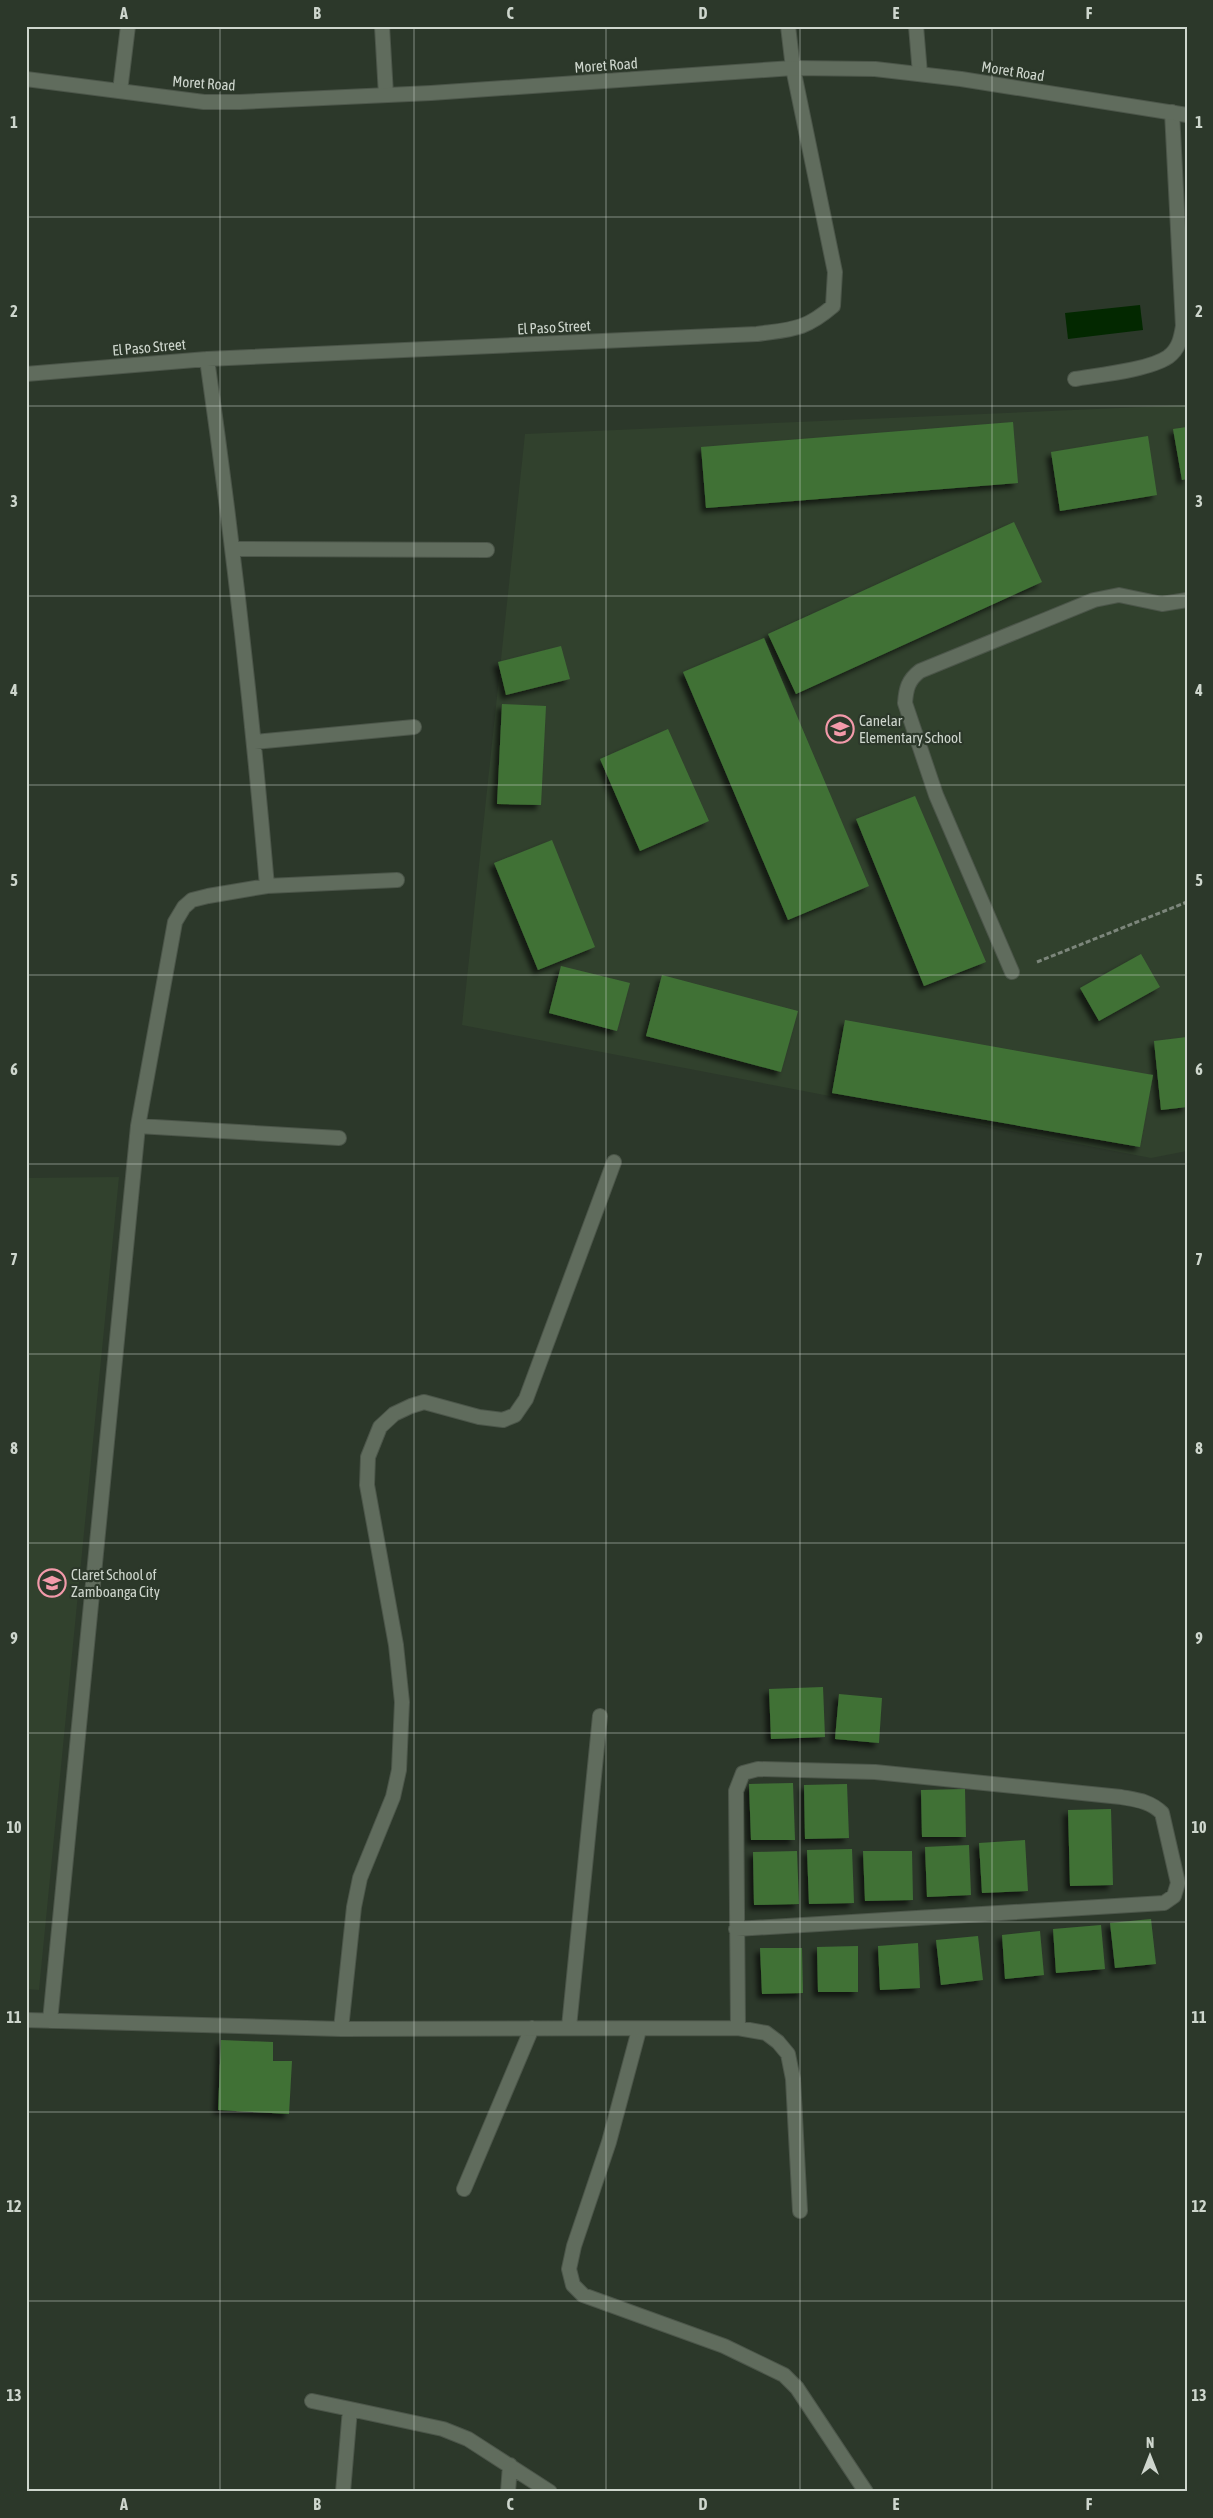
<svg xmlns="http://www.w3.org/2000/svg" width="1213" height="2518" viewBox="0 0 1213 2518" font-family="'Asap Condensed',sans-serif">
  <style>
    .built { fill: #31412d }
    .water { fill: #032800 }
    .building { fill: #407136; filter: url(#shadow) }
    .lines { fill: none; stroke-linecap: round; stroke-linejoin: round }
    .service-casing { stroke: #4c564a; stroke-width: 16 }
    .minor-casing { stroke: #4c564a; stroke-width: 16 }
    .tertiary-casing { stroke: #4c564a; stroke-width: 16 }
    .path { stroke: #7c867b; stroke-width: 3; stroke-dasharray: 5 2.5; stroke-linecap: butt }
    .service { stroke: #606c5d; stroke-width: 14 }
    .minor { stroke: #606c5d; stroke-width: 14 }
    .tertiary { stroke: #606c5d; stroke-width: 14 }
    .grid { fill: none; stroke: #ced6cd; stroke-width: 1; stroke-opacity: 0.55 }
    .labels { text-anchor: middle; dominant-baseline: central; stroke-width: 4.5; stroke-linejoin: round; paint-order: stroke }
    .street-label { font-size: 15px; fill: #ced6cd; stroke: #2c382a }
    .poi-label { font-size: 15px; fill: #ced6cd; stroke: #2c382a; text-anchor: start }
    .neatline { fill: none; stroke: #ced6cd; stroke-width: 2 }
    .grid-label { font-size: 16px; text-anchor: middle; font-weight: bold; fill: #ced6cd }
  </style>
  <defs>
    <filter id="shadow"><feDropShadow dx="-4.5" dy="4.5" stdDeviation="2.5" flood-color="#0009"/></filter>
  </defs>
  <rect width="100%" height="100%" fill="#2c382a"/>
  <path class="built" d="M 1187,405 L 1187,1151 L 1151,1158 L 462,1025 L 525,434 Z
    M 119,1177 L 39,1990 L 26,1989 L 26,1178 Z"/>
  <path class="water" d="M 1140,305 L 1143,330 L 1068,339 L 1065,313 Z"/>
  <path class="building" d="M 1013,422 L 1018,483 L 706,508 L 701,447 Z
    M 1187,427 L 1187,479 L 1182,480 L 1173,429 Z
    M 1148,436 L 1157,495 L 1060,511 L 1051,452 Z
    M 1014,522 L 1042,582 L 796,694 L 768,634 Z
    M 764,638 L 869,886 L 788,920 L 683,672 Z
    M 561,646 L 570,679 L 506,695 L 498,662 Z
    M 502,704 L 546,706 L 541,805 L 497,804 Z
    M 668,729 L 709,821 L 640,851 L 600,759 Z
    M 915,796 L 986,962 L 924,986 L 856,819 Z
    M 552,840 L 595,947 L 538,970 L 494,863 Z
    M 1141,954 L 1160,987 L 1099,1021 L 1080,988 Z
    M 561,966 L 630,983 L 617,1031 L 549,1013 Z
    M 662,975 L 798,1011 L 781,1072 L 646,1036 Z
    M 845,1020 L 1153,1075 L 1140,1147 L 832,1093 Z
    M 1187,1037 L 1187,1107 L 1161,1110 L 1154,1041 Z
    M 823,1687 L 825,1737 L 771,1739 L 769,1689 Z
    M 839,1694 L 882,1698 L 879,1743 L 835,1739 Z
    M 793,1783 L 795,1840 L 751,1840 L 749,1784 Z
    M 847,1784 L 849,1838 L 805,1839 L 804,1785 Z
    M 965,1789 L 966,1837 L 922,1837 L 921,1790 Z
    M 1111,1809 L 1113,1885 L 1070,1886 L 1068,1810 Z
    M 1025,1840 L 1028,1891 L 982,1893 L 979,1843 Z
    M 969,1845 L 971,1895 L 927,1897 L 925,1847 Z
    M 852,1849 L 854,1903 L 809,1904 L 807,1850 Z
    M 797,1851 L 799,1904 L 754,1905 L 753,1852 Z
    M 863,1851 L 912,1851 L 913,1900 L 865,1901 Z
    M 1151,1919 L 1156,1964 L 1115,1968 L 1110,1923 Z
    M 1101,1925 L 1105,1969 L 1056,1973 L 1053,1929 Z
    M 1040,1931 L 1044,1975 L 1005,1979 L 1002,1935 Z
    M 978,1936 L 983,1980 L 941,1985 L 936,1940 Z
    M 918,1943 L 920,1988 L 880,1990 L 878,1946 Z
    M 858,1946 L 858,1992 L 818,1992 L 817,1947 Z
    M 760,1948 L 802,1948 L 803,1993 L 762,1994 Z
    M 221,2040 L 273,2042 L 273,2061 L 292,2061 L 289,2114 L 218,2110 Z"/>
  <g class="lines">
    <g class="service-casing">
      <path id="service" d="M 788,26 L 793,68
        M 916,26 L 920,74
        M 1012,972 L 936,795 L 905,703 C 906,689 908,680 920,671 L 1094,600 L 1119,595 L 1162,604 L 1187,600"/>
    </g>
    <g class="minor-casing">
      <path id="minor" d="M 382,26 L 386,95
        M 120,91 L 128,26
        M 207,359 C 232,534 252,710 267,886
        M 26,374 L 207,359 L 757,334 C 793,329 805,330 833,306 L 835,272 L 793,68
        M 1075,379 C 1099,375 1149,370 1168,357 C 1179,349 1181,338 1183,326 L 1172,112
        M 234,549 L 487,550
        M 254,742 L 414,727
        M 138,1126 L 339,1138
        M 736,1929 L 1164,1903 L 1174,1896 L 1178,1883 L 1162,1813 C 1150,1801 1137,1800 1121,1797 L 875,1772 L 758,1769 L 743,1773 L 736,1791 L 738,2028
        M 26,2020 L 341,2029 L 738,2028 L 766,2033 L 778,2042 L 788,2054 L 793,2079 L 800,2211
        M 50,2021 L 138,1126 L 175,922 L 184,907 L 192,900 L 208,896 L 267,886 L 397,880
        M 569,2027 L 600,1716
        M 341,2029 L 354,1907 L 360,1878 L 393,1797 L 399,1770 L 402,1702 L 396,1645 L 367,1485 L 368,1457 L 380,1427 L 394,1414 L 411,1406 L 424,1402 L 479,1417 L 503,1420 L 515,1415 L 526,1399 L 614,1162
        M 639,2030 L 609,2142 L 574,2246 L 569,2269 L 573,2285 L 583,2295 L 724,2346 L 784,2375 L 797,2388 L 866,2492
        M 464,2189 L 532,2028
        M 312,2401 L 350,2409 L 343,2492
        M 350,2409 L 443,2429 L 468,2439 L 550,2492
        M 508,2492 L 510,2465"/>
    </g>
    <g class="tertiary-casing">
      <path id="tertiary" d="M 26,79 L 204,102 L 240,102 L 431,93 L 793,68 L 875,69 L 961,79 L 1187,115"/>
    </g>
    <path class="path" d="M 1037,962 L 1187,902"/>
    <use href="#service" class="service"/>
    <use href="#minor" class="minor"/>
    <use href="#tertiary" class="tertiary"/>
  </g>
  <path class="grid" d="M 220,26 L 220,2492M 414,26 L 414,2492M 606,26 L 606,2492M 800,26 L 800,2492M 992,26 L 992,2492M 26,217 L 1187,217M 26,406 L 1187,406M 26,596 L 1187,596M 26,785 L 1187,785M 26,975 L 1187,975M 26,1164 L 1187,1164M 26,1354 L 1187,1354M 26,1543 L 1187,1543M 26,1733 L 1187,1733M 26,1922 L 1187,1922M 26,2112 L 1187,2112M 26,2301 L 1187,2301"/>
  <defs>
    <g id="school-ring" transform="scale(1.4375)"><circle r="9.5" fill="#2c382a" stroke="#f39aaa" stroke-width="1.5"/><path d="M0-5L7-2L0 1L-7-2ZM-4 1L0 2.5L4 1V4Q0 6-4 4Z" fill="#f39aaa"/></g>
  </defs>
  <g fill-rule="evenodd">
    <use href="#school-ring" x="840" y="729"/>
    <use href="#school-ring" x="52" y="1583"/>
  </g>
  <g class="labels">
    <g class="street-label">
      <text transform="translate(606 65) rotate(-4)">Moret Road</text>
      <text transform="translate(1013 71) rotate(9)">Moret Road</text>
      <text transform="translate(204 83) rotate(4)">Moret Road</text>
      <text transform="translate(554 327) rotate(-3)">El Paso Street</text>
      <text transform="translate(149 347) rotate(-5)">El Paso Street</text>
    </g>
    <g class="poi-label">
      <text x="859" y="720">Canelar<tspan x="859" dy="17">Elementary School</tspan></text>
      <text x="71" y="1574">Claret School of<tspan x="71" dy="17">Zamboanga City</tspan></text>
    </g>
  </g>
  <rect width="1213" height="2518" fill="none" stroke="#2c382a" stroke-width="55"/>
  <g transform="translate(1150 2456)" stroke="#2c382a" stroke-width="4" paint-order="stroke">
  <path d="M0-4L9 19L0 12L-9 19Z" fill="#ced6cd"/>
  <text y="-8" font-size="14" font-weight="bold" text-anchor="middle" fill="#ced6cd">N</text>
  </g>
  <rect x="28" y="28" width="1158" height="2462" class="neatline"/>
  <g class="grid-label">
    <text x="124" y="19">A</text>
    <text x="317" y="19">B</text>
    <text x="510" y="19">C</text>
    <text x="703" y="19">D</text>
    <text x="896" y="19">E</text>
    <text x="1089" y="19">F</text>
    <text x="14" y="128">1</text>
    <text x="1199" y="128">1</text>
    <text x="14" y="317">2</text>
    <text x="1199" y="317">2</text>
    <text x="14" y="507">3</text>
    <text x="1199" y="507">3</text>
    <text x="14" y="696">4</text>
    <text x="1199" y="696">4</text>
    <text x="14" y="886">5</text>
    <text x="1199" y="886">5</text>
    <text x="14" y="1075">6</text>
    <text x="1199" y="1075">6</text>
    <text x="14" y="1265">7</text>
    <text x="1199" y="1265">7</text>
    <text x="14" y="1454">8</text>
    <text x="1199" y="1454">8</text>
    <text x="14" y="1644">9</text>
    <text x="1199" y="1644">9</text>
    <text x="14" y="1833">10</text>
    <text x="1199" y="1833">10</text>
    <text x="14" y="2023">11</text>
    <text x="1199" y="2023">11</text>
    <text x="14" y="2212">12</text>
    <text x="1199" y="2212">12</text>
    <text x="14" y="2401">13</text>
    <text x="1199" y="2401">13</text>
    <text x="124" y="2510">A</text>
    <text x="317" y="2510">B</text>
    <text x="510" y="2510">C</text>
    <text x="703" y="2510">D</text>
    <text x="896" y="2510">E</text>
    <text x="1089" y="2510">F</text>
  </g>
</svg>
